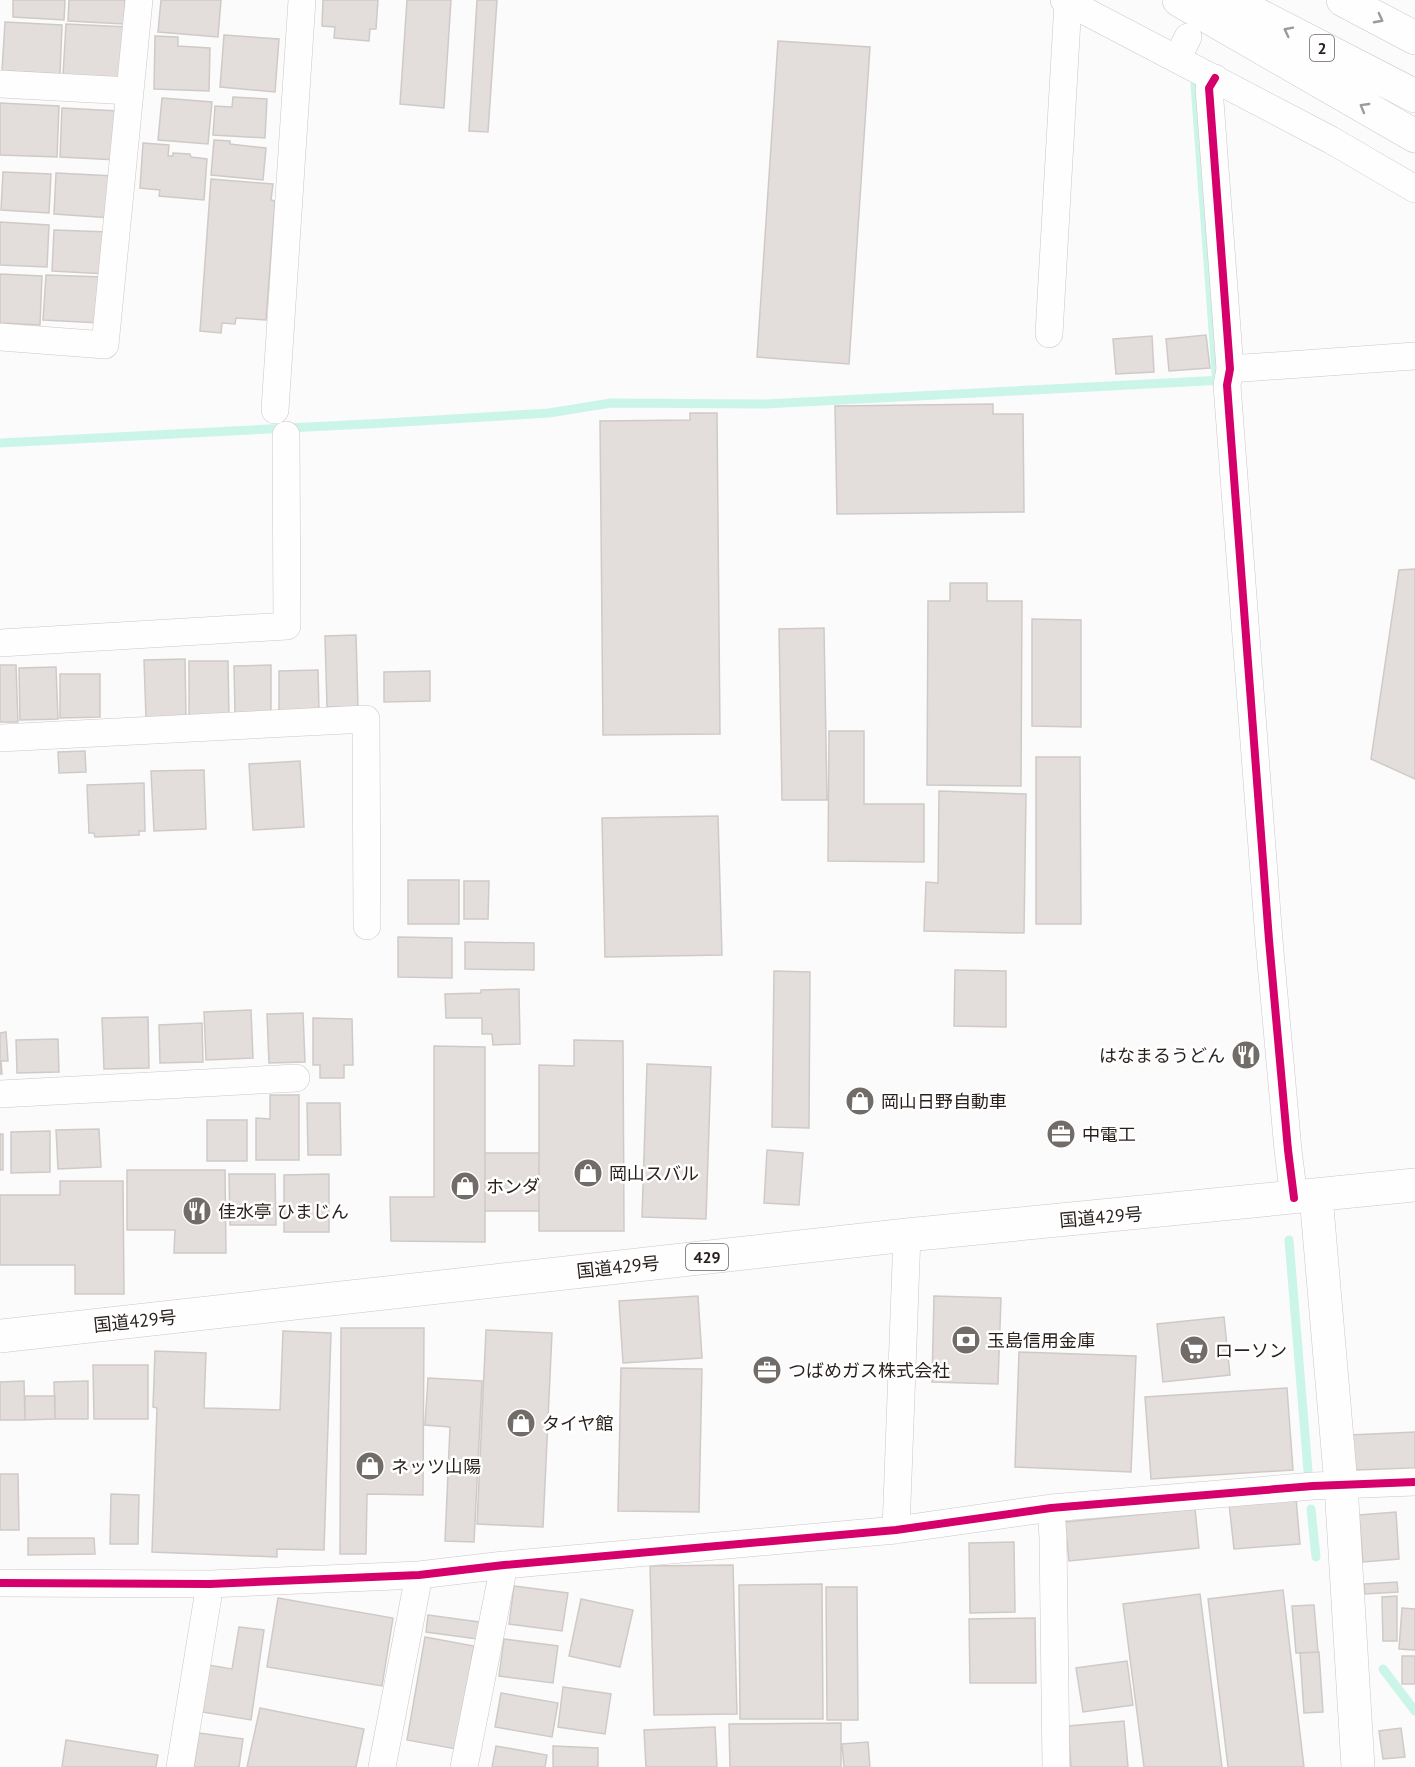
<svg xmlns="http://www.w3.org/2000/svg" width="1415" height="1767" viewBox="0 0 1415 1767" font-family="'PT Sans','Noto Sans JP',sans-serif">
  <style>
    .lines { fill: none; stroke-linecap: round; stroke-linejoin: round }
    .stream { stroke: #cbf5e9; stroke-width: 9 }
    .building { fill: #e3dddc; stroke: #cfcac7; stroke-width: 1.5 }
    .street-casing { stroke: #ccc7c5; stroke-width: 28 }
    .secondary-casing { stroke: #ccc7c5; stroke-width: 34 }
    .highway-casing { stroke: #ccc7c5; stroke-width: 34 }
    .street { stroke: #fefefe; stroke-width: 27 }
    .secondary { stroke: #fefefe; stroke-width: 33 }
    .highway { stroke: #fefefe; stroke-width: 33 }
    .cycleway-casing { stroke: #fff; stroke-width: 11 }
    .cycleway { stroke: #d6006c; stroke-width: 8 }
    .oneway { stroke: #9e9a98 }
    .labels { text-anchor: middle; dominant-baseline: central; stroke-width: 5; stroke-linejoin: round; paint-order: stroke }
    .shield { fill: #fff; stroke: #69625f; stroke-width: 1.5 }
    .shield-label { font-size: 16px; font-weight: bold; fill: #291f1b }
    .poi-label { font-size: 18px; fill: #291f1b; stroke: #fff; text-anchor: start }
    .street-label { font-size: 18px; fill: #291f1b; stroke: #fff }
  </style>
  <rect width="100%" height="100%" fill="#fbfbfb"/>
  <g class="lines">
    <path class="stream" d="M 1195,85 L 1217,385
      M 0,443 L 386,423 L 549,413 L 611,403 L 765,404 L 1224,380
      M 1289,1240 L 1308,1471
      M 1311,1509 L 1316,1557
      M 1383,1669 L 1415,1711"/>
  </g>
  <path class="building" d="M 13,0 L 65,0 L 64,20 L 13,17 Z
    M 69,0 L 125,0 L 124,24 L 68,21 Z
    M 161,0 L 221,0 L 218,37 L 158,32 Z
    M 323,0 L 378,0 L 376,29 L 370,29 L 369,41 L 334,38 L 335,27 L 322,26 Z
    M 407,0 L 451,0 L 444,108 L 400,104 Z
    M 477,0 L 497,0 L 488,132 L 469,131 Z
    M 5,22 L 62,25 L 60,74 L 2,71 Z
    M 66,24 L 128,27 L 125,80 L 63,76 Z
    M 224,35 L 279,39 L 275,92 L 220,87 Z
    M 155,36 L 178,37 L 178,46 L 210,48 L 209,91 L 154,89 Z
    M 778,41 L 870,47 L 849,364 L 757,357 Z
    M 233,97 L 267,99 L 265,138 L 213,135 L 215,106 L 232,107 Z
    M 162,98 L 212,102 L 208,144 L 158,140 Z
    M 0,103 L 59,106 L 57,157 L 0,155 Z
    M 62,108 L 119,111 L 117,160 L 60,157 Z
    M 214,140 L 230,141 L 230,144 L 266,148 L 263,180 L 211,175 Z
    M 143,143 L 169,145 L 168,156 L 173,156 L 173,153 L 190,154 L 191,157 L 207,159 L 204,200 L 159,196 L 160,190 L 140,188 Z
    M 3,172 L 51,174 L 49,213 L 1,210 Z
    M 56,173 L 114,176 L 112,218 L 54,214 Z
    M 211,179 L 273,184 L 271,200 L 275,201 L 266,320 L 236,318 L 235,324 L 222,323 L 221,333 L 200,331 Z
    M 0,222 L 49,225 L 47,267 L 0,265 Z
    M 54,230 L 109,232 L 107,274 L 52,271 Z
    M 0,274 L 42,276 L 40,325 L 0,323 Z
    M 46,275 L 103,277 L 100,323 L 43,320 Z
    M 1206,335 L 1210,368 L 1169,371 L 1166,339 Z
    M 1152,336 L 1154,372 L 1116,374 L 1113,339 Z
    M 993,404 L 993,414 L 1023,414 L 1024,512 L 837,514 L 835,406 Z
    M 690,413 L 717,413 L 720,734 L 603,735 L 600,421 L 690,420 Z
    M 1415,569 L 1415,779 L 1371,759 L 1399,570 Z
    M 950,583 L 987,583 L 987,601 L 1022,601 L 1021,786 L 927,785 L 928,601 L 950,601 Z
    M 1032,619 L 1081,620 L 1081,727 L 1032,726 Z
    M 824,628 L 827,800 L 782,800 L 779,629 Z
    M 356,635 L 358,707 L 327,707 L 325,636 Z
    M 185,659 L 186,717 L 146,718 L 144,660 Z
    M 189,661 L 228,661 L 229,716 L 189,717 Z
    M 0,665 L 16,665 L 18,722 L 0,722 Z
    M 271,665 L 271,713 L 235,714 L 234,666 Z
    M 56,667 L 58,719 L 20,720 L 19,668 Z
    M 318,670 L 319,710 L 279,711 L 279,671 Z
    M 430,671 L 430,701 L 384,702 L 384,672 Z
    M 60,674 L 100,674 L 100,717 L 60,718 Z
    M 829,731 L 864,731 L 864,804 L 924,804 L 924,862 L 828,861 Z
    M 85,751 L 86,772 L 59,773 L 58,752 Z
    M 1036,757 L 1080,757 L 1081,924 L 1036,924 Z
    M 300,761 L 304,827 L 253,830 L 249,764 Z
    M 204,770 L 206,829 L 154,831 L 151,771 Z
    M 144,783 L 145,831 L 139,831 L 139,835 L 95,837 L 94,833 L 89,833 L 87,785 Z
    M 939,791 L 1026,794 L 1024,933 L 924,931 L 926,882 L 938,883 Z
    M 718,816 L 722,955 L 605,957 L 602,818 Z
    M 408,880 L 459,880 L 459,924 L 408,924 Z
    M 464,881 L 489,881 L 488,919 L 464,919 Z
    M 398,937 L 452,938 L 452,978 L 398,977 Z
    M 465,942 L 534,943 L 534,970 L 465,969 Z
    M 955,970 L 1006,971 L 1006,1027 L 954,1026 Z
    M 774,971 L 810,972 L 809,1128 L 772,1127 Z
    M 519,989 L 520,1044 L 493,1045 L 492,1034 L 482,1034 L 482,1018 L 446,1018 L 445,994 L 481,993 L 481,990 Z
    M 251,1010 L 253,1058 L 206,1060 L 204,1012 Z
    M 303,1013 L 305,1062 L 269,1063 L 267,1014 Z
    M 148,1017 L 149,1068 L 104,1069 L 102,1018 Z
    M 313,1018 L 352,1019 L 353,1065 L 344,1065 L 344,1078 L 320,1078 L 320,1065 L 313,1065 Z
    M 202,1023 L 203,1062 L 160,1063 L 159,1025 Z
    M 6,1032 L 8,1061 L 1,1061 L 2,1074 L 0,1074 L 0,1033 Z
    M 58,1039 L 59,1072 L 17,1073 L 16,1040 Z
    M 574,1040 L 623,1041 L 624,1231 L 539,1231 L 539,1065 L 574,1066 Z
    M 434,1046 L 485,1047 L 485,1242 L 391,1241 L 390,1197 L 434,1197 Z
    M 647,1064 L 711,1067 L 706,1219 L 642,1217 Z
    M 270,1095 L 299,1095 L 299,1160 L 256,1160 L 256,1118 L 270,1119 Z
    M 307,1103 L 340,1103 L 341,1155 L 308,1155 Z
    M 207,1120 L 247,1120 L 247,1161 L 207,1161 Z
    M 99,1129 L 101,1167 L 58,1169 L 56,1130 Z
    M 50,1131 L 50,1172 L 11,1173 L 11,1132 Z
    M 0,1134 L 3,1134 L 3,1170 L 0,1170 Z
    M 767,1150 L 803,1153 L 799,1205 L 764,1203 Z
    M 485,1153 L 539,1153 L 539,1211 L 485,1211 Z
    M 127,1170 L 225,1170 L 226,1253 L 174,1253 L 175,1230 L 127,1230 Z
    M 229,1174 L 275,1174 L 276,1225 L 230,1225 Z
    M 329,1174 L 329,1232 L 284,1232 L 284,1175 Z
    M 60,1181 L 123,1181 L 124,1294 L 75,1294 L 75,1265 L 0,1265 L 0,1195 L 60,1195 Z
    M 698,1296 L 702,1358 L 623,1363 L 619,1301 Z
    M 934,1296 L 1001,1298 L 998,1384 L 932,1382 Z
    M 1224,1317 L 1230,1375 L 1163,1382 L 1157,1324 Z
    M 341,1328 L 424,1328 L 423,1495 L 367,1494 L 366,1554 L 340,1554 Z
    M 486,1330 L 552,1333 L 543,1527 L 477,1524 Z
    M 283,1331 L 331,1333 L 324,1550 L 277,1549 L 277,1557 L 152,1552 L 157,1408 L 153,1407 L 155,1351 L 206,1353 L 204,1408 L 280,1410 Z
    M 1019,1352 L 1136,1356 L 1131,1472 L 1015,1467 Z
    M 93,1365 L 148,1365 L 148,1419 L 94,1419 Z
    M 621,1368 L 702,1369 L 699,1512 L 618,1511 Z
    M 428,1378 L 482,1381 L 474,1542 L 445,1541 L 450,1427 L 425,1425 Z
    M 24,1381 L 25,1420 L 0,1420 L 0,1382 Z
    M 88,1381 L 88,1419 L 55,1419 L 54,1382 Z
    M 1287,1388 L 1293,1470 L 1151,1479 L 1145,1397 Z
    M 25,1396 L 55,1396 L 55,1419 L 25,1420 Z
    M 1415,1432 L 1415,1468 L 1352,1470 L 1350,1435 Z
    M 0,1474 L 18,1474 L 19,1530 L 0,1530 Z
    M 111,1494 L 139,1495 L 138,1544 L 110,1544 Z
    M 1296,1498 L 1300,1544 L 1234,1549 L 1229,1504 Z
    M 1195,1509 L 1199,1548 L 1069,1561 L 1065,1522 Z
    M 1396,1512 L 1399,1559 L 1363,1562 L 1359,1515 Z
    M 28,1538 L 94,1538 L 95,1554 L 28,1555 Z
    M 1014,1542 L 1015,1612 L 970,1613 L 969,1543 Z
    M 733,1565 L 737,1714 L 654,1715 L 650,1566 Z
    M 1397,1582 L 1398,1592 L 1365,1594 L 1364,1584 Z
    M 822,1584 L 823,1719 L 740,1719 L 739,1585 Z
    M 514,1586 L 568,1593 L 562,1631 L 509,1624 Z
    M 826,1587 L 857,1587 L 858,1720 L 827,1720 Z
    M 1283,1590 L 1304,1767 L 1228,1767 L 1208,1599 Z
    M 1200,1594 L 1222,1767 L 1144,1767 L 1123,1604 Z
    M 1397,1596 L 1397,1641 L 1383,1641 L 1382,1597 Z
    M 278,1598 L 393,1618 L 382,1686 L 267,1667 Z
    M 581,1599 L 633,1610 L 620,1667 L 569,1656 Z
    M 1314,1605 L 1318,1652 L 1296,1653 L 1292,1606 Z
    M 1402,1608 L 1415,1609 L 1415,1650 L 1399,1649 Z
    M 428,1615 L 479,1622 L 477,1639 L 426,1632 Z
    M 1035,1618 L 1036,1683 L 970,1683 L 969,1619 Z
    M 239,1627 L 264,1630 L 251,1720 L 202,1712 L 209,1665 L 232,1669 Z
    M 425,1637 L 474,1646 L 456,1749 L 407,1740 Z
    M 504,1639 L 558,1646 L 553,1683 L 499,1676 Z
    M 1319,1652 L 1323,1712 L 1304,1713 L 1300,1653 Z
    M 1402,1656 L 1415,1656 L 1415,1684 L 1402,1684 Z
    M 1127,1661 L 1133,1705 L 1083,1712 L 1076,1668 Z
    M 563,1687 L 611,1694 L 605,1734 L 558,1727 Z
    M 501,1693 L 558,1703 L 552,1737 L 495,1727 Z
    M 260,1708 L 364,1729 L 356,1767 L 247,1767 Z
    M 1124,1721 L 1128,1767 L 1071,1767 L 1068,1726 Z
    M 841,1723 L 841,1767 L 730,1767 L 729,1724 Z
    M 715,1727 L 717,1767 L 646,1767 L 644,1730 Z
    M 1401,1728 L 1405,1757 L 1383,1759 L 1379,1731 Z
    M 199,1733 L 243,1739 L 239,1767 L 194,1767 Z
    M 66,1740 L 158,1755 L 156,1767 L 62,1767 Z
    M 868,1742 L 870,1767 L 844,1767 L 842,1744 Z
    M 496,1746 L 547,1755 L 545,1767 L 492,1767 Z
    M 553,1746 L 598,1748 L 598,1767 L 553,1767 Z"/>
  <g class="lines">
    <g class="street-casing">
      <path id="street" d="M 1064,0 L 1331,140 L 1415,189
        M 1177,59 L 1188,37
        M 1215,78 L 1209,88 L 1230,369 L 1227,385 L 1269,940 L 1288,1150 L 1294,1198
        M 0,84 L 130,91
        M 1049,334 L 1068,2
        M 0,337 L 105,345 L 139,0
        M 1230,369 L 1415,356
        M 275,410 L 302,0
        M 0,643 L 287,626 L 286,435
        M 0,738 L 366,719 L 367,926
        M 0,1094 L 296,1078
        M 1051,1508 L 1053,1538 L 1056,1767
        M 896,1530 L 907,1235
        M 0,1583 L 210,1584 L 419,1575 L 504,1565 L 896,1530 L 1051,1508 L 1313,1486 L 1415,1482
        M 180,1767 L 210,1584
        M 382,1767 L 419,1575
        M 464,1767 L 504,1565"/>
    </g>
    <g class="secondary-casing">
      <path id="secondary" d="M 1316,1196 L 1341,1485 L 1358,1767"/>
    </g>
    <g class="highway-casing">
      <path id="highway" d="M 1179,0 L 1415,136
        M 1229,0 L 1415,96
        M 1343,0 L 1415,38
        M 0,1336 L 907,1235 L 1415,1185"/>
    </g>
    <use href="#street" class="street"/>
    <use href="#secondary" class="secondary"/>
    <use href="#highway" class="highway"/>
    <g class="cycleway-casing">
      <path id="cycleway" d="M 1215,78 L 1209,88 L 1230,369 L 1227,385 L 1269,940 L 1288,1150 L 1294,1198
        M 0,1583 L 210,1584 L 419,1575 L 504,1565 L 896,1530 L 1051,1508 L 1313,1486 L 1415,1482"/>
    </g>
    <use href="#cycleway" class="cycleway"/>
  </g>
  <defs><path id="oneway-chevron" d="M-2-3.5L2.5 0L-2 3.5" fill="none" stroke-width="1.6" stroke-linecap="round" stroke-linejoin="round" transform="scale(1.5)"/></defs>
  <g class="oneway">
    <use href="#oneway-chevron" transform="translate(1379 19) rotate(28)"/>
    <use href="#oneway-chevron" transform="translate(1288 31) rotate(-153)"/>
    <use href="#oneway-chevron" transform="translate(1364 107) rotate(-150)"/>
  </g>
  <defs>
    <g id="restaurant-disc" transform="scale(1.5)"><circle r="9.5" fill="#726c69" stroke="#fff"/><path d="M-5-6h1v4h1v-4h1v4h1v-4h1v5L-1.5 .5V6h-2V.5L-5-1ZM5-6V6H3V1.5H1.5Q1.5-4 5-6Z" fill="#fff"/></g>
    <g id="shop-disc" transform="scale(1.5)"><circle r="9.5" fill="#726c69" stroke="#fff"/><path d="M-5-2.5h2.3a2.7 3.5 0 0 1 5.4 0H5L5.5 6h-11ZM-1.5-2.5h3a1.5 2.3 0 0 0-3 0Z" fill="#fff"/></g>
    <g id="office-disc" transform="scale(1.5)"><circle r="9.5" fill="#726c69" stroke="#fff"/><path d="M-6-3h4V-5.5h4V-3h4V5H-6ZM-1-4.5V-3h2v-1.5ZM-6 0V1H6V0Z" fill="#fff"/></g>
    <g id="bank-disc" transform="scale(1.5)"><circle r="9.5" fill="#726c69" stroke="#fff"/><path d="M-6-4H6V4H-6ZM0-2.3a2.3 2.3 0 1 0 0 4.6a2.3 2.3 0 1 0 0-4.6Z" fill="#fff"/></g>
    <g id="supermarket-disc" transform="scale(1.5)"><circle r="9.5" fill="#726c69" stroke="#fff"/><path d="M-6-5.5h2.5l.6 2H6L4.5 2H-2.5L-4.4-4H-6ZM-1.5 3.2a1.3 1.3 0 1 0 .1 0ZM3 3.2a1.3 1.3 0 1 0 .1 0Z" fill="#fff"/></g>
  </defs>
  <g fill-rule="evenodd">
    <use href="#restaurant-disc" x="1246" y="1055"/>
    <use href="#shop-disc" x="860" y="1101"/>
    <use href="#office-disc" x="1061" y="1134"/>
    <use href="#shop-disc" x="588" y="1173"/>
    <use href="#shop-disc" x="465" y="1186"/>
    <use href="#restaurant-disc" x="197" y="1211"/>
    <use href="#bank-disc" x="966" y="1340"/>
    <use href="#supermarket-disc" x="1194" y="1350"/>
    <use href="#office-disc" x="767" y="1370"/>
    <use href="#shop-disc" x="521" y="1423"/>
    <use href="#shop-disc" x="370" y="1466"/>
  </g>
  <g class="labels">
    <g class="shield">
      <rect x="1310" y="35" width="24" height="26" rx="4.5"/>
      <rect x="686" y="1244" width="42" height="26" rx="4.5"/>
    </g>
    <g class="shield-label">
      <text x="1322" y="48">2</text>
      <text x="707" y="1257">429</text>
    </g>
    <g class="poi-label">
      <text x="1225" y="1055" text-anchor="end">はなまるうどん</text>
      <text x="881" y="1101">岡山日野自動車</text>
      <text x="1082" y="1134">中電工</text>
      <text x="609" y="1173">岡山スバル</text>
      <text x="486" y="1186">ホンダ</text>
      <text x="218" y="1211">佳水亭 ひまじん</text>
      <text x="987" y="1340">玉島信用金庫</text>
      <text x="1215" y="1350">ローソン</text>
      <text x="788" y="1370">つばめガス株式会社</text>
      <text x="542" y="1423">タイヤ館</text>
      <text x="391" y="1466">ネッツ山陽</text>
    </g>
    <g class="street-label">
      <text transform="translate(1101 1217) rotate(-5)">国道429号</text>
      <text transform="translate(618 1267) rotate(-6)">国道429号</text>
      <text transform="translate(135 1321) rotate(-6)">国道429号</text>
    </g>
  </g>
</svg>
